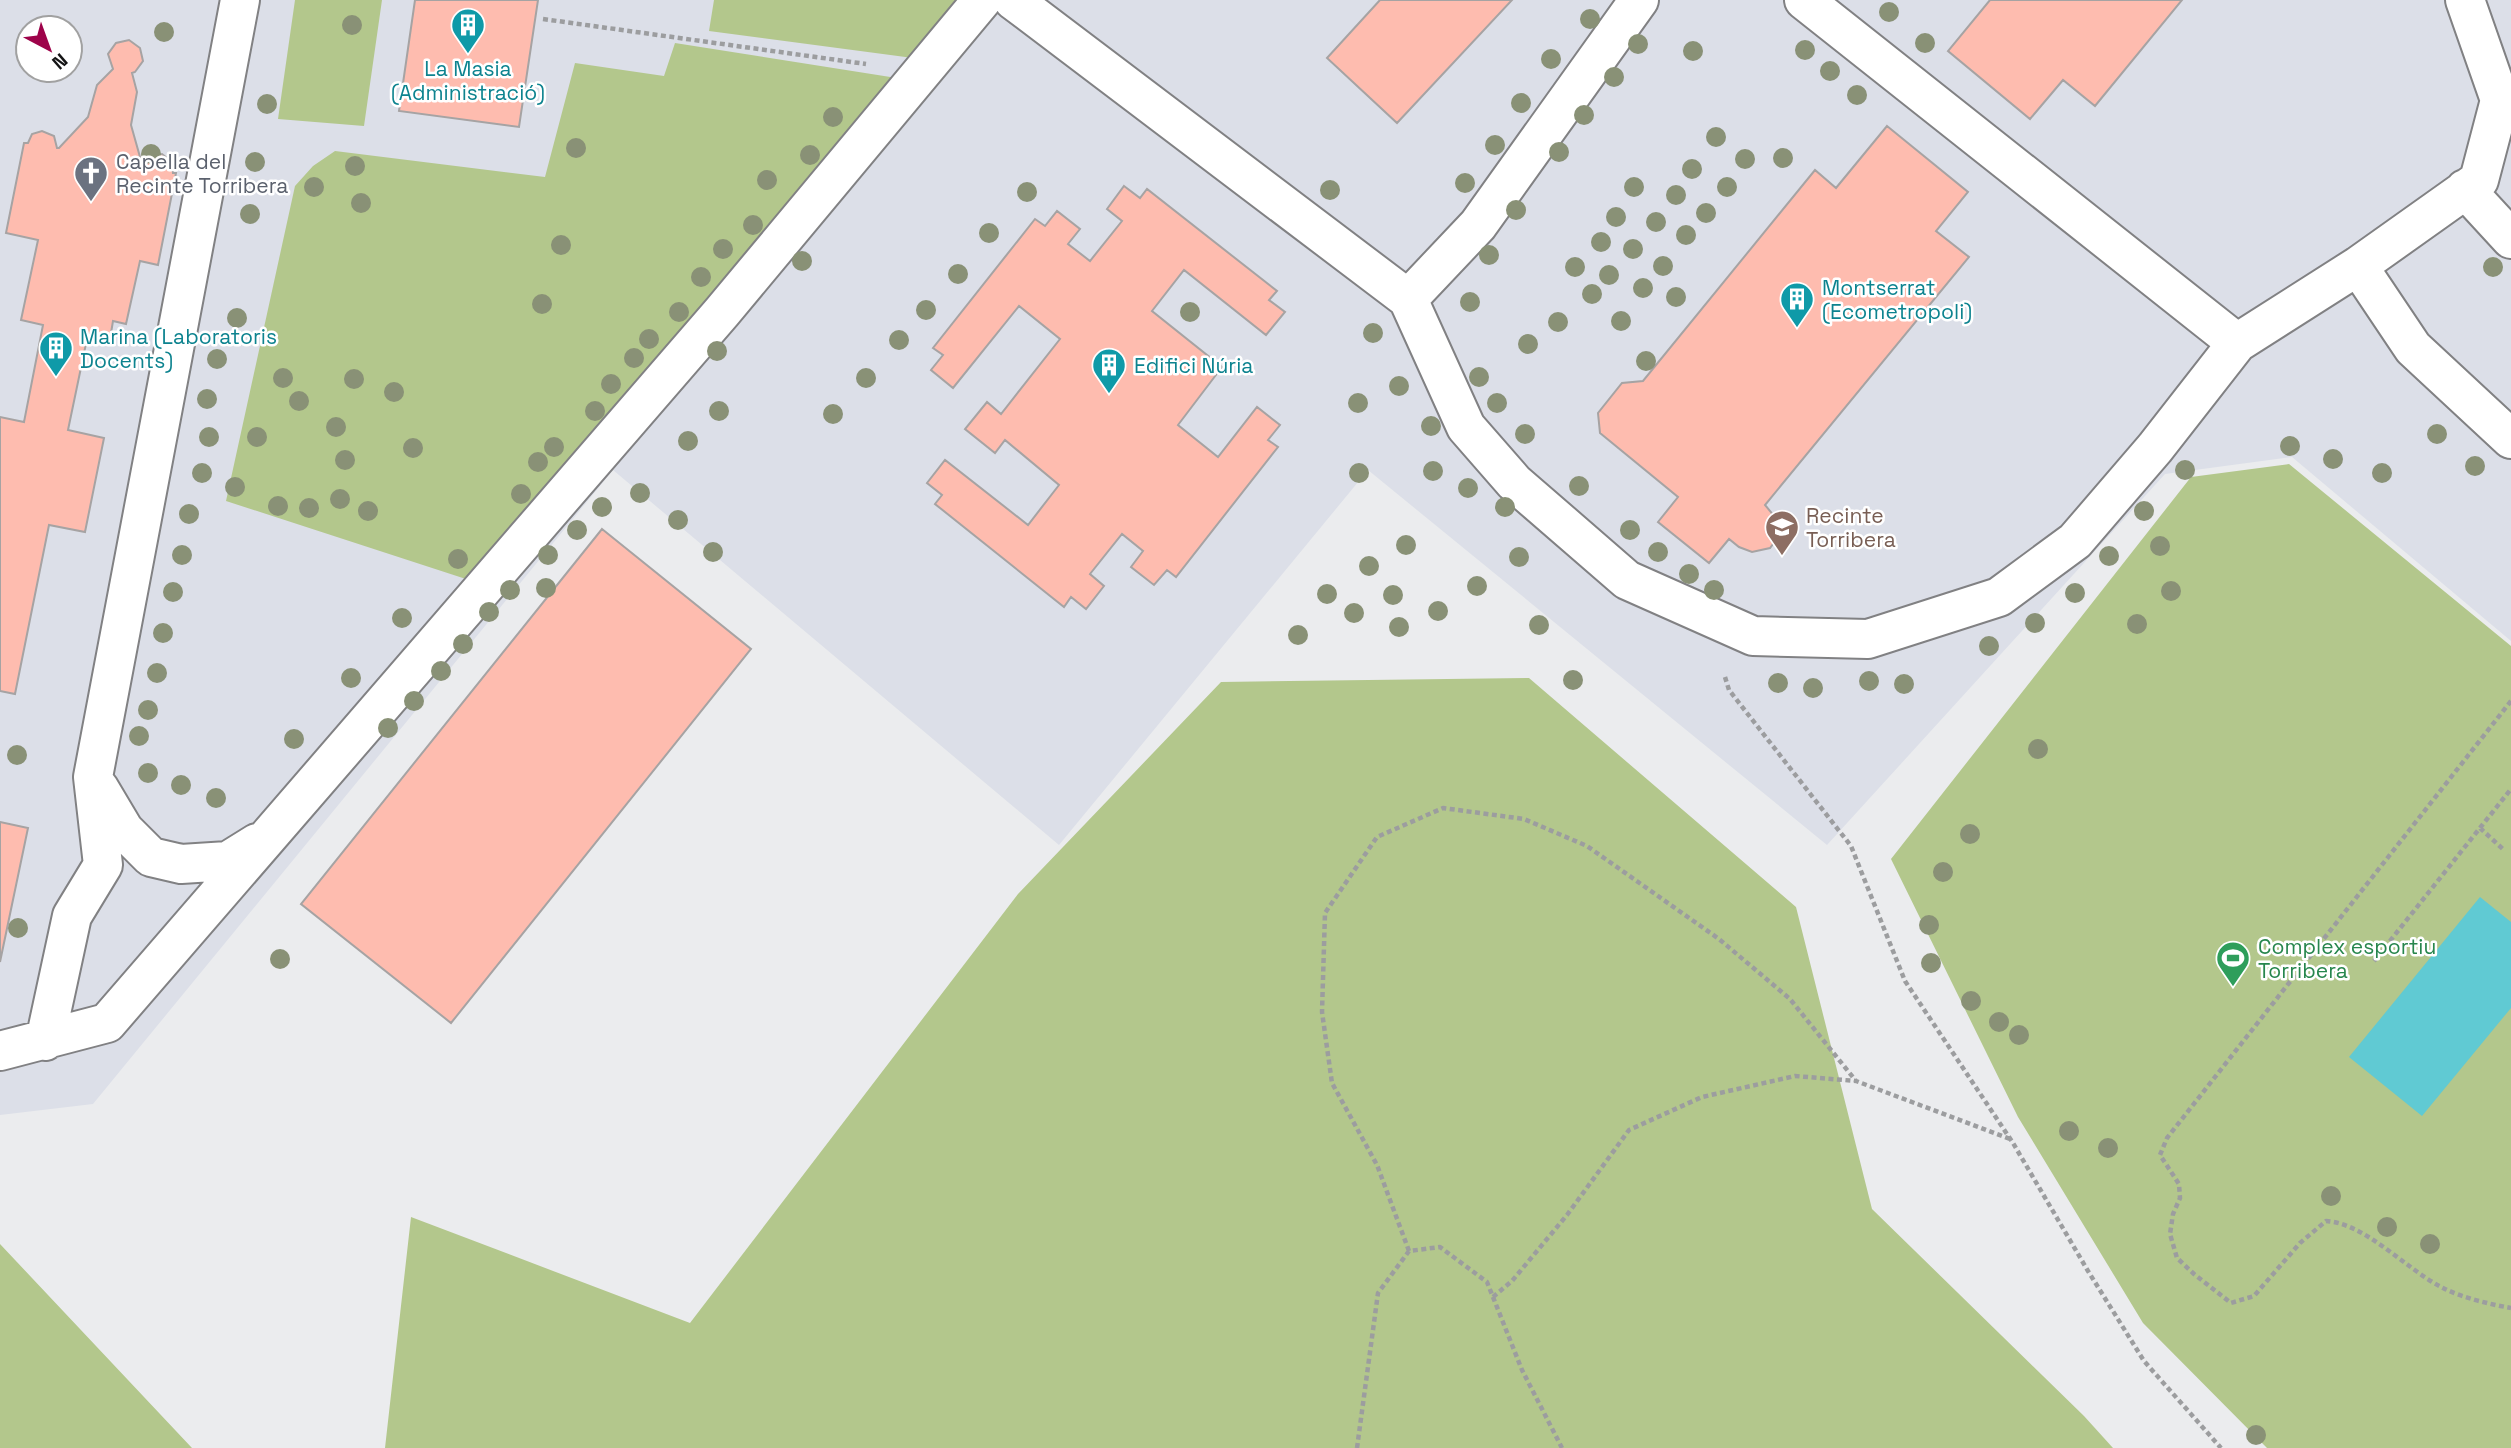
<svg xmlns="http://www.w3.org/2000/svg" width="2511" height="1448" viewBox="0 0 2511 1448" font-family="'Space Grotesk',sans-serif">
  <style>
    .built { fill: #dcdfe8; fill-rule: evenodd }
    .green { fill: #b3c78c }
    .water { fill: #60cad3 }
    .building { fill: #febcaf; stroke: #a6a3a3; stroke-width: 2 }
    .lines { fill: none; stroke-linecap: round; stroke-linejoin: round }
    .minor-casing { stroke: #818183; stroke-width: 42 }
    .path { stroke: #9c9d9f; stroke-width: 4.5; stroke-dasharray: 5 3.5; stroke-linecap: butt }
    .minor { stroke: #fff; stroke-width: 38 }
    .tree { fill: #899176 }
    .labels { text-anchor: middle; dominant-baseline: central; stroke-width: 5; stroke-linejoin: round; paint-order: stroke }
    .culture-label { font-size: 21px; fill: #0d838f; stroke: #fff; text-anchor: start }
    .worship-label { font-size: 21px; fill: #5b616d; stroke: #fff; text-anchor: start }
    .education-label { font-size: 21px; fill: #785e54; stroke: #fff; text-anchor: start }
    .leisure-label { font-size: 21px; fill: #27864d; stroke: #fff; text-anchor: start }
  </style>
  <rect width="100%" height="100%" fill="#ebecee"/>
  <path class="built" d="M 0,0 L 2511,0 L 2511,641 L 2292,457 L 2165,474 L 1827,845 L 1368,470 L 1059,845 L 613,470 L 93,1104 L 0,1115 ZM 28,28 L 70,28 L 70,70 L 28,70 Z"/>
  <path class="green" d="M 295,0 L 382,0 L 364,126 L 278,119 Z
    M 714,0 L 961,0 L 913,58 L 709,31 Z
    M 675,43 L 903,79 L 469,580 L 226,501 L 295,186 L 313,166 L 335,151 L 545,177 L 575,63 L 664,76 Z
    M 2289,464 L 2511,646 L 2511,1448 L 2267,1448 L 2143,1323 L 2018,1117 L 1891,859 L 2191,477 Z
    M 1529,678 L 1796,907 L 1872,1209 L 2084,1416 L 2113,1448 L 385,1448 L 411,1217 L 690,1323 L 1018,894 L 1221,682 Z
    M 0,1244 L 192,1448 L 0,1448 Z"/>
  <path class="water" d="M 2480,897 L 2511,922 L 2511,1008 L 2422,1116 L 2349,1057 Z"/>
  <path class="building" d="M 415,0 L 538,0 L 519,127 L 399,111 Z
    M 1380,0 L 1512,0 L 1397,123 L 1327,58 Z
    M 1990,0 L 2182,0 L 2095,106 L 2063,80 L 2030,119 L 1948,51 Z
    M 129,40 L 140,48 L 143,61 L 135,72 L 132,73 L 137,92 L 131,125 L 142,164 L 145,166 L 152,156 L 162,154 L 172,162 L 173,173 L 176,173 L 158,265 L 140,261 L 126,324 L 113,321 L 110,339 L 88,334 L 68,430 L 104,438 L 85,532 L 49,525 L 15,694 L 0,691 L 0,417 L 24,422 L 43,325 L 21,320 L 38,240 L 6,233 L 24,143 L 28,143 L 32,134 L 42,131 L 54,136 L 57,148 L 59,148 L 88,117 L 97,85 L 113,69 L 108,54 L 116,43 Z
    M 1887,126 L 1968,192 L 1936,231 L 1969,257 L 1765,505 L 1780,523 L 1779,536 L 1770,548 L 1752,552 L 1739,547 L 1729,539 L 1709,563 L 1658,522 L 1678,497 L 1600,433 L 1598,413 L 1622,383 L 1643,381 L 1815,170 L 1836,188 Z
    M 1124,186 L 1140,198 L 1147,189 L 1277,291 L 1269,300 L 1285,312 L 1266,335 L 1184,270 L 1152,311 L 1222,367 L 1178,425 L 1218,457 L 1257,407 L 1280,425 L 1268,440 L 1278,447 L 1176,577 L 1167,570 L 1154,585 L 1131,567 L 1143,551 L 1122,534 L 1090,574 L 1104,586 L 1086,609 L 1071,597 L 1064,607 L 935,504 L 942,495 L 927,483 L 945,460 L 1028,525 L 1059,485 L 1005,440 L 995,453 L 965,429 L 987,402 L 1001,414 L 1060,339 L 1019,306 L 953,388 L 931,370 L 943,355 L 933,348 L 1035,219 L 1045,226 L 1057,211 L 1080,229 L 1068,244 L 1090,261 L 1122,221 L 1107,209 Z
    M 602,529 L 751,649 L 451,1023 L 301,904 Z
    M 0,822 L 28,828 L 0,962 Z"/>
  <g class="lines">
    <g class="minor-casing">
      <path id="minor" d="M 1013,0 L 1408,299 L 1466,427 L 1514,482 L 1627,580 L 1753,636 L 1868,639 L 1999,597 L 2075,541 L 2155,448 L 2237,343 L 2358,266 L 2479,180 L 2500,100 L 2465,0
        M 1804,0 L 2237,343
        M 2465,189 L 2511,239
        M 2358,266 L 2413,348 L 2511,439
        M 1408,299 L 1478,225 L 1639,0
        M 99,788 L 124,830 L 151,857 L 181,864 L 228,861 L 257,843
        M 45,1041 L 72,916 L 103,865 L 93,777 L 240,0
        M 0,1051 L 107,1023 L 722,312 L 982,0"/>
    </g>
    <path class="path" d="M 543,19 L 866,64
      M 1725,677 L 1729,690 L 1851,846 L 1905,981 L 2013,1143 L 2088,1271 L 2144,1361 L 2221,1448
      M 2511,701 L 2167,1138 L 2160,1155 L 2179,1184 L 2180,1198 L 2173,1214 L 2170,1234 L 2177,1258 L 2194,1274 L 2231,1303 L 2254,1296 L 2300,1243 L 2326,1221 C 2365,1223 2407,1270 2443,1288 C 2463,1298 2489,1304 2511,1308
      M 2480,828 L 2505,851
      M 2374,961 L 2511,789
      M 1409,1251 L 1377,1165 L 1332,1083 L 1322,1012 L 1325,913 L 1377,837 L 1443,808 L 1524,819 L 1587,846 L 1719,939 L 1790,999 L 1856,1081
      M 1493,1297 L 1512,1281 L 1567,1215 L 1629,1130 L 1702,1097 L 1795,1076 L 1856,1081 L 2010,1139
      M 1357,1448 L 1378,1293 L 1409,1251 L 1440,1247 L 1487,1282 L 1522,1370 L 1562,1448"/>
    <use href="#minor" class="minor"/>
  </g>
  <g class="tree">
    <circle cx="1889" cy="12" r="10"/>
    <circle cx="1590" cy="19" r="10"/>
    <circle cx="352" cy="25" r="10"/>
    <circle cx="164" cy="32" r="10"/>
    <circle cx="1925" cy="43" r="10"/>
    <circle cx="1638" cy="44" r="10"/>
    <circle cx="1805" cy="50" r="10"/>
    <circle cx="1693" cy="51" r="10"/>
    <circle cx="1551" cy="59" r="10"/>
    <circle cx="1830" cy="71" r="10"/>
    <circle cx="1614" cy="77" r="10"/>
    <circle cx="1857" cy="95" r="10"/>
    <circle cx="1521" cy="103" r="10"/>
    <circle cx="267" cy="104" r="10"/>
    <circle cx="1584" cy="115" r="10"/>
    <circle cx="833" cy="117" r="10"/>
    <circle cx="1716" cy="137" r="10"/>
    <circle cx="1495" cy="145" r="10"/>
    <circle cx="576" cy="148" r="10"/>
    <circle cx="1559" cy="152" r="10"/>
    <circle cx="151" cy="154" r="10"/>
    <circle cx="810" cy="155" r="10"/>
    <circle cx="1783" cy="158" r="10"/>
    <circle cx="1745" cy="159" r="10"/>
    <circle cx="255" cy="162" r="10"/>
    <circle cx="355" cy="166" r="10"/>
    <circle cx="1692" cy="169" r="10"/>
    <circle cx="767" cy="180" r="10"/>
    <circle cx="1465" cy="183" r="10"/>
    <circle cx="314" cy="187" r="10"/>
    <circle cx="1634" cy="187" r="10"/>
    <circle cx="1727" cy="187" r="10"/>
    <circle cx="1330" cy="190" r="10"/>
    <circle cx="1027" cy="192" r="10"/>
    <circle cx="1676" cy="195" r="10"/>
    <circle cx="361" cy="203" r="10"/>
    <circle cx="1516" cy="210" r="10"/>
    <circle cx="1706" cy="213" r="10"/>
    <circle cx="250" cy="214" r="10"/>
    <circle cx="1616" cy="217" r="10"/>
    <circle cx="1656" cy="222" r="10"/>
    <circle cx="753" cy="225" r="10"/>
    <circle cx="989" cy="233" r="10"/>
    <circle cx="1686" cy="235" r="10"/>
    <circle cx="1601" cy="242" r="10"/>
    <circle cx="561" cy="245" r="10"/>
    <circle cx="723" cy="249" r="10"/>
    <circle cx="1633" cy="249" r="10"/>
    <circle cx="1489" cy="255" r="10"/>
    <circle cx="802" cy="261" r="10"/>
    <circle cx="1663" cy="266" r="10"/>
    <circle cx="1575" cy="267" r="10"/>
    <circle cx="2493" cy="267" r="10"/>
    <circle cx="958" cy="274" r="10"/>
    <circle cx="1609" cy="275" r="10"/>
    <circle cx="701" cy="277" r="10"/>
    <circle cx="1643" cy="288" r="10"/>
    <circle cx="1592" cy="294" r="10"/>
    <circle cx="1676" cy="297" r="10"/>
    <circle cx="1470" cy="302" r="10"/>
    <circle cx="542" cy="304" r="10"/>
    <circle cx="926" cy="310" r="10"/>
    <circle cx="679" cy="312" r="10"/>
    <circle cx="1190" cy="312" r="10"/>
    <circle cx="237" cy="318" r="10"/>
    <circle cx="1621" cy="321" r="10"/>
    <circle cx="1558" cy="322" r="10"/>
    <circle cx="1373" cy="333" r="10"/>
    <circle cx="649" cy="339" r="10"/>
    <circle cx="899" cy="340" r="10"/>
    <circle cx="1528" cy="344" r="10"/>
    <circle cx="717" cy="351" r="10"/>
    <circle cx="634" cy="358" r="10"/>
    <circle cx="217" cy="359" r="10"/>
    <circle cx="1646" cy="361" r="10"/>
    <circle cx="1479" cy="377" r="10"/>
    <circle cx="283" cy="378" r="10"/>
    <circle cx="866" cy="378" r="10"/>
    <circle cx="354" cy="379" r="10"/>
    <circle cx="611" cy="384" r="10"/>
    <circle cx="1399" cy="386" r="10"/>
    <circle cx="394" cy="392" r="10"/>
    <circle cx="207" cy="399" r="10"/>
    <circle cx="299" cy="401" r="10"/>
    <circle cx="1358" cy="403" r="10"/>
    <circle cx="1497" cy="403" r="10"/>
    <circle cx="595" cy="411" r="10"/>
    <circle cx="719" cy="411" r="10"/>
    <circle cx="833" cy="414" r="10"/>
    <circle cx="1431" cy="426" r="10"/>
    <circle cx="336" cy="427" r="10"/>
    <circle cx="1525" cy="434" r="10"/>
    <circle cx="2437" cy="434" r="10"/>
    <circle cx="209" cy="437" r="10"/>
    <circle cx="257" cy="437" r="10"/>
    <circle cx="688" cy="441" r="10"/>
    <circle cx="2290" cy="446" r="10"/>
    <circle cx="554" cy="447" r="10"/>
    <circle cx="413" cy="448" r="10"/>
    <circle cx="2333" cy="459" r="10"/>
    <circle cx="345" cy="460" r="10"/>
    <circle cx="538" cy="462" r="10"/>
    <circle cx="2475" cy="466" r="10"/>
    <circle cx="2185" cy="470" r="10"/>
    <circle cx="1433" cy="471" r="10"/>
    <circle cx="202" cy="473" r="10"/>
    <circle cx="1359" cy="473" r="10"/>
    <circle cx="2382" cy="473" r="10"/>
    <circle cx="1579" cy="486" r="10"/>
    <circle cx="235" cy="487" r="10"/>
    <circle cx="1468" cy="488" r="10"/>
    <circle cx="640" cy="493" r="10"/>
    <circle cx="521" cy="494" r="10"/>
    <circle cx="340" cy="499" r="10"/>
    <circle cx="278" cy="506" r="10"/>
    <circle cx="602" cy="507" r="10"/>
    <circle cx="1505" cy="507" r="10"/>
    <circle cx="309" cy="508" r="10"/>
    <circle cx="368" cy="511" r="10"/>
    <circle cx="2144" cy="511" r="10"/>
    <circle cx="189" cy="514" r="10"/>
    <circle cx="678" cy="520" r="10"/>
    <circle cx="577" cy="530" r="10"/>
    <circle cx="1630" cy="530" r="10"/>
    <circle cx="1406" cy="545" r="10"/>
    <circle cx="2160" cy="546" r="10"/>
    <circle cx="713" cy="552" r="10"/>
    <circle cx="1658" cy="552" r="10"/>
    <circle cx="182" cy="555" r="10"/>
    <circle cx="548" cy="555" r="10"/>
    <circle cx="2109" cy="556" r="10"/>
    <circle cx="1519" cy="557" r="10"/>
    <circle cx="458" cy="559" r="10"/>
    <circle cx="1369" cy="566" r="10"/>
    <circle cx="1689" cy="574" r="10"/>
    <circle cx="1477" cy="586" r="10"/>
    <circle cx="546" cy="588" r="10"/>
    <circle cx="510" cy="590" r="10"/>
    <circle cx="1714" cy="590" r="10"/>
    <circle cx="2171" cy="591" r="10"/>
    <circle cx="173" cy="592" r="10"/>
    <circle cx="2075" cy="593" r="10"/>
    <circle cx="1327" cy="594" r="10"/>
    <circle cx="1393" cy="595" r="10"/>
    <circle cx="1438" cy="611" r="10"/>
    <circle cx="489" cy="612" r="10"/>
    <circle cx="1354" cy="613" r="10"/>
    <circle cx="402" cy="618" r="10"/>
    <circle cx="2035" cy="623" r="10"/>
    <circle cx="2137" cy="624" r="10"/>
    <circle cx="1539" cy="625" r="10"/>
    <circle cx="1399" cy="627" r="10"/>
    <circle cx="163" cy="633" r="10"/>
    <circle cx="1298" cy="635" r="10"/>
    <circle cx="463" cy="644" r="10"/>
    <circle cx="1989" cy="646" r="10"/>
    <circle cx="441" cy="671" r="10"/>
    <circle cx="157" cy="673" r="10"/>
    <circle cx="351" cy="678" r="10"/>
    <circle cx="1573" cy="680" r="10"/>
    <circle cx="1869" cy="681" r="10"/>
    <circle cx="1778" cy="683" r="10"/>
    <circle cx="1904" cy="684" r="10"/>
    <circle cx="1813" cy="688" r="10"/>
    <circle cx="414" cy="701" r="10"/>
    <circle cx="148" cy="710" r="10"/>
    <circle cx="388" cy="728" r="10"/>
    <circle cx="139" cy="736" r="10"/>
    <circle cx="294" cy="739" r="10"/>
    <circle cx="2038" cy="749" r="10"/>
    <circle cx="17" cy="755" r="10"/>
    <circle cx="148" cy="773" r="10"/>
    <circle cx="181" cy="785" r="10"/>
    <circle cx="216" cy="798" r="10"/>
    <circle cx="1970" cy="834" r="10"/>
    <circle cx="1943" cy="872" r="10"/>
    <circle cx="1929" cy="925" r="10"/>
    <circle cx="18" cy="928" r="10"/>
    <circle cx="280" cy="959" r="10"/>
    <circle cx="1931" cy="963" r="10"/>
    <circle cx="1971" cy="1001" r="10"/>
    <circle cx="1999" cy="1022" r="10"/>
    <circle cx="2019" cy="1035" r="10"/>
    <circle cx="2069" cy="1131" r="10"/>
    <circle cx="2108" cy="1148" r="10"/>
    <circle cx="2331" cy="1196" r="10"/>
    <circle cx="2387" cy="1227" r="10"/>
    <circle cx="2430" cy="1244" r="10"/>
    <circle cx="2256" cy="1435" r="10"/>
  </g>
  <defs>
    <g id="building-pin" transform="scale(1.75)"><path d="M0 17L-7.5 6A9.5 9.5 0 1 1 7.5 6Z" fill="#0f9aa8" stroke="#fff"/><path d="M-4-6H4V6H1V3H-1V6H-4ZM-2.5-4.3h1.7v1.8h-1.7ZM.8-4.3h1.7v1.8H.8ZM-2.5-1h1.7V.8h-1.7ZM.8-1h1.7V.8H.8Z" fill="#fff"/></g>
    <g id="church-pin" transform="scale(1.75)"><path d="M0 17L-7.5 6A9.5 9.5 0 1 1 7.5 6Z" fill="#6b7280" stroke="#fff"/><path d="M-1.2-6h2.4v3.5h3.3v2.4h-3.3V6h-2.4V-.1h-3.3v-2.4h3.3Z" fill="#fff"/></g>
    <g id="university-pin" transform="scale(1.75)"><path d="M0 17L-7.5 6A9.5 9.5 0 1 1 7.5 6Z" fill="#8d6e63" stroke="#fff"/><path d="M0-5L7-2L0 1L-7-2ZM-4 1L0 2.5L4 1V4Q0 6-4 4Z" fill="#fff"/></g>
    <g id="stadium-pin" transform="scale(1.75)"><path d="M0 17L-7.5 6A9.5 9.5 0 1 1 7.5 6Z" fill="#2e9e5b" stroke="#fff"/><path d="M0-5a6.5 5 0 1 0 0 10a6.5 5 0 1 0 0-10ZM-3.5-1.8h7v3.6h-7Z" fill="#fff"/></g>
  </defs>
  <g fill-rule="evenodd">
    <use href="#building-pin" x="468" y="25"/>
    <use href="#church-pin" x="91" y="173"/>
    <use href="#building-pin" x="1797" y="299"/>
    <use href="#building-pin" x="56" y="348"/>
    <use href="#building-pin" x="1109" y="365"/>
    <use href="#university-pin" x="1782" y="527"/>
    <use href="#stadium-pin" x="2233" y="958"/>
  </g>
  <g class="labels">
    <g class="culture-label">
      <text x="468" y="68" text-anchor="middle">La Masia<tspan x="468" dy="24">(Administració)</tspan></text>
      <text x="1822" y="287">Montserrat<tspan x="1822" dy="24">(Ecometropoli)</tspan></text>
      <text x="80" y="336">Marina (Laboratoris<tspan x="80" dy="24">Docents)</tspan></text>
      <text x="1134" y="365">Edifici Núria</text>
    </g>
    <g class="worship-label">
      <text x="116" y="161">Capella del<tspan x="116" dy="24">Recinte Torribera</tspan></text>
    </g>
    <g class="education-label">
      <text x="1806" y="515">Recinte<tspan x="1806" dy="24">Torribera</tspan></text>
    </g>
    <g class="leisure-label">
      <text x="2258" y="946">Complex esportiu<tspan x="2258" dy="24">Torribera</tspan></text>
    </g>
  </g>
  <g transform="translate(49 49) rotate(139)"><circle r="33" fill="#ffffff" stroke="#a1a1a1" stroke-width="2"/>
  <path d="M0-5L12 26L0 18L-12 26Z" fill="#9e034a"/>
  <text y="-10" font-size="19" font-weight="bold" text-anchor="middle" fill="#141415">N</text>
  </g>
</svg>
